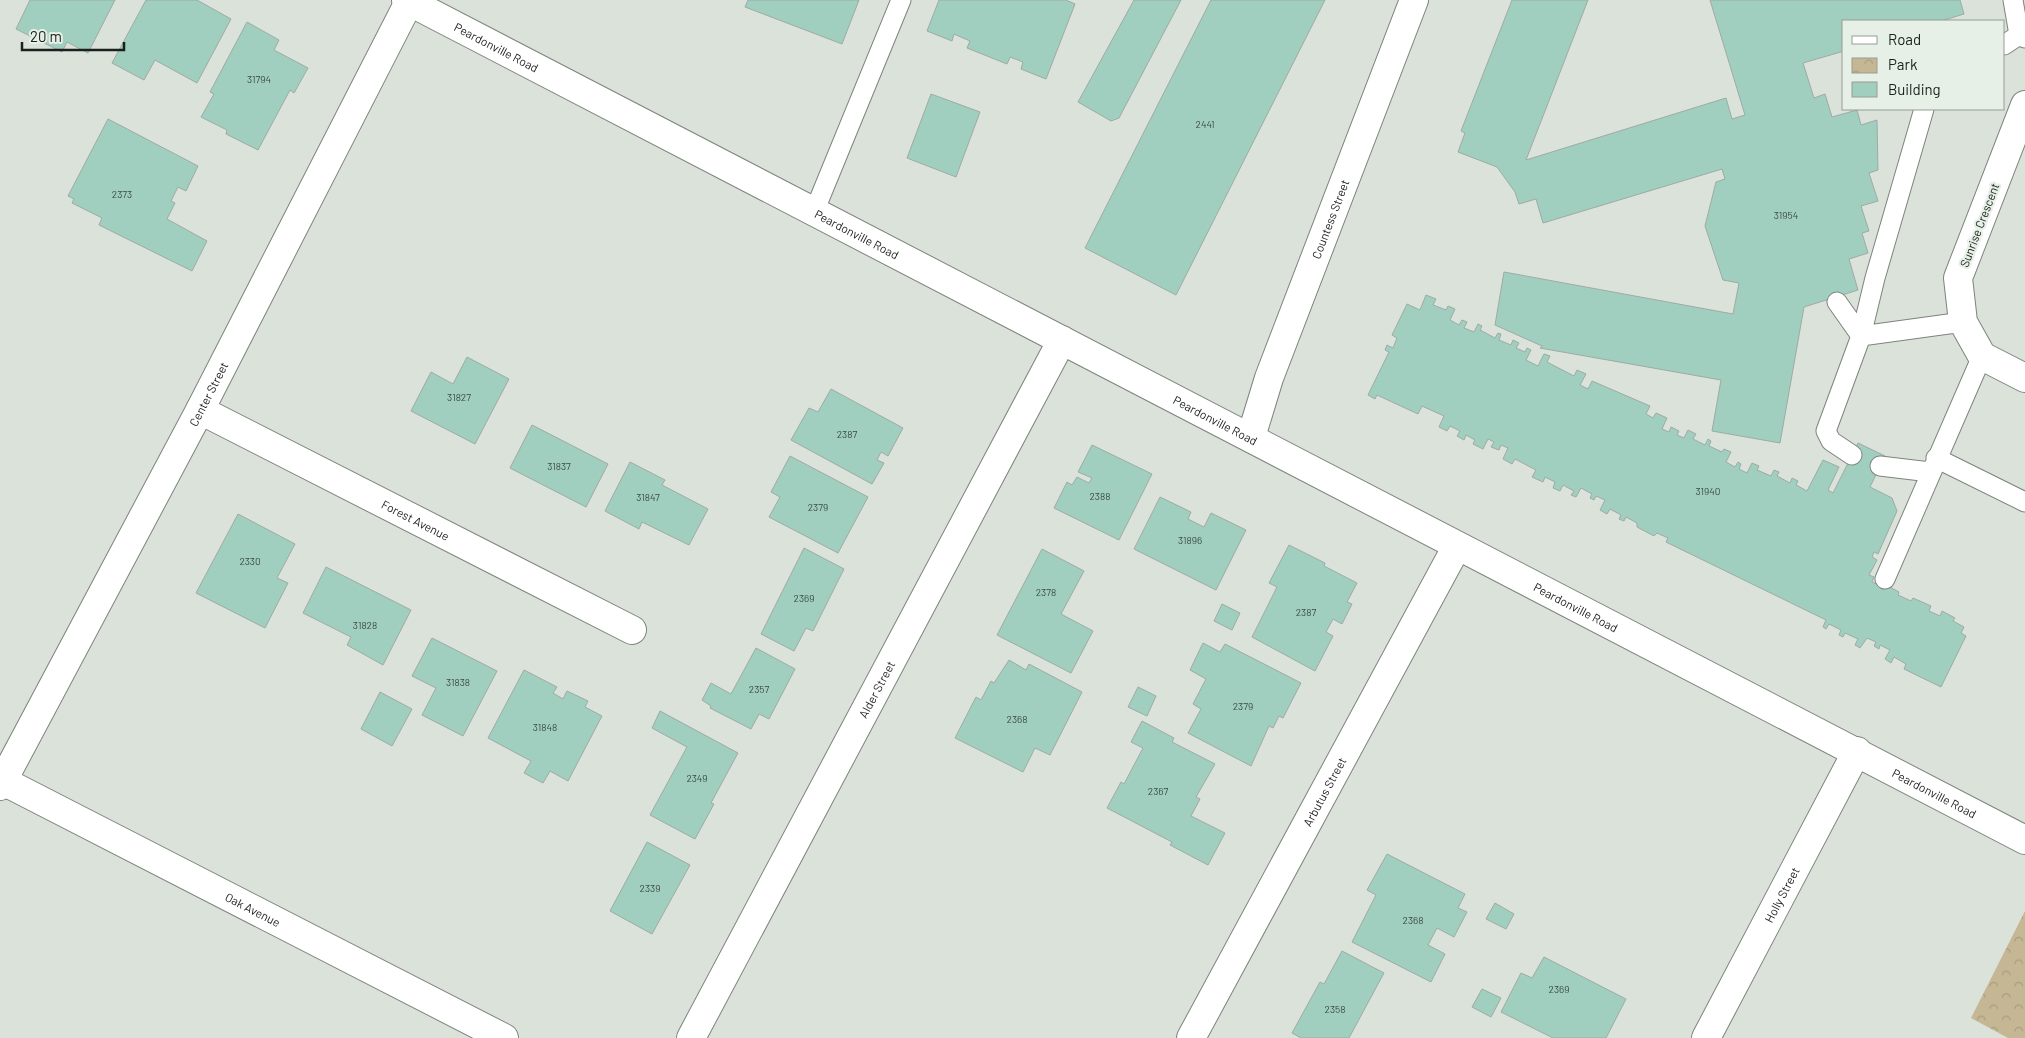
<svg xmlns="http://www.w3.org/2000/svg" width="2025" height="1038" viewBox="0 0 2025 1038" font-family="Barlow,sans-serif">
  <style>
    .park { fill: url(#park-crowns) }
    .building { fill: #a0cfc0; stroke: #9eaaa6 }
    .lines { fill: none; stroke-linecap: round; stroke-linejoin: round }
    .lane-casing { stroke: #7d847d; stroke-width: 21 }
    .street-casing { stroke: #7d847d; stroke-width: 30 }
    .secondary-casing { stroke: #7d847d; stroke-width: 30 }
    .lane { stroke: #fff; stroke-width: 19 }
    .street { stroke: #fff; stroke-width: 28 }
    .secondary { stroke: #fff; stroke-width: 28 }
    .labels { text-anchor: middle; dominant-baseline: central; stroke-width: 4.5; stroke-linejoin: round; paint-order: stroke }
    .number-label { font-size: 10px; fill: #3d4b45 }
    .street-label { font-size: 12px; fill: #1c1f1c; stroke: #e7f0e7 }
  </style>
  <defs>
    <pattern id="park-crowns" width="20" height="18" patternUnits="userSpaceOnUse" patternTransform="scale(1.25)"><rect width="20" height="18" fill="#c5b794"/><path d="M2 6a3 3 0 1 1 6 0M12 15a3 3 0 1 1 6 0" fill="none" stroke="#a99d7f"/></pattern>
  </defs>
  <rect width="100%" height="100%" fill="#dae2da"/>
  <path class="park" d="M 2025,911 L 2025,1038 L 2008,1038 L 1971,1018 Z"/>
  <path class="building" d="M 30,0 L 115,0 L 88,53 L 67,42 L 62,52 L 16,29 Z
    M 146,0 L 197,0 L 231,19 L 197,83 L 155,60 L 144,80 L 112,63 Z
    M 748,0 L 859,0 L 842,44 L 745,7 Z
    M 939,0 L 1066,0 L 1075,4 L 1046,79 L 1021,69 L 1023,62 L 1010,57 L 1007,64 L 967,48 L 970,41 L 954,34 L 952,41 L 927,31 Z
    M 1134,0 L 1181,0 L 1119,118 L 1111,121 L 1078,102 Z
    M 1211,0 L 1325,0 L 1176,295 L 1085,248 Z
    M 1512,0 L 1588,0 L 1526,160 L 1726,98 L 1732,119 L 1745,115 L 1710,0 L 1960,0 L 1964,14 L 1941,21 L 1844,21 L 1844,51 L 1803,63 L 1814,98 L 1825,94 L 1832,117 L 1857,110 L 1861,125 L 1877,120 L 1878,170 L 1869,173 L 1878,201 L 1861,206 L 1869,231 L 1862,233 L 1868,253 L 1849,259 L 1858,290 L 1804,307 L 1780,443 L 1712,431 L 1721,380 L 1540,348 L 1542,346 L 1495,325 L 1504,272 L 1733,314 L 1739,283 L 1723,280 L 1705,226 L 1716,182 L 1725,179 L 1722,169 L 1543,223 L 1536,199 L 1519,204 L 1515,192 L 1497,167 L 1458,152 L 1465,133 L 1461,131 Z
    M 247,22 L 279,40 L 274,50 L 308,68 L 294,93 L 290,90 L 258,150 L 226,134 L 227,130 L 201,117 L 214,94 L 210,92 Z
    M 931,94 L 980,112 L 956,177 L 907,158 Z
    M 108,119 L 198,166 L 186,191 L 178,187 L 171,201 L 175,203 L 167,219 L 207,241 L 192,271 L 99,225 L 102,218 L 72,203 L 74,199 L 68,196 Z
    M 1426,295 L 1436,299 L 1433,305 L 1446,310 L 1448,306 L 1455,309 L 1450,320 L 1459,325 L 1462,320 L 1467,322 L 1464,328 L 1474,332 L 1478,324 L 1482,326 L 1480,330 L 1495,338 L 1498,333 L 1501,334 L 1499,340 L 1511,345 L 1513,340 L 1519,343 L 1516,348 L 1525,352 L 1527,348 L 1531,350 L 1526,360 L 1538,366 L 1544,354 L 1550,356 L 1547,362 L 1574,376 L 1577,370 L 1586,374 L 1580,385 L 1588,389 L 1592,381 L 1650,406 L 1646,414 L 1653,418 L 1656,413 L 1667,418 L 1662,429 L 1669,432 L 1671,427 L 1679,431 L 1677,435 L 1684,438 L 1688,430 L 1696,434 L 1693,439 L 1705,445 L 1708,439 L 1711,441 L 1709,446 L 1722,452 L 1724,449 L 1731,452 L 1726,462 L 1735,467 L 1738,462 L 1741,464 L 1739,469 L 1747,473 L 1752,463 L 1759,466 L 1757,470 L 1771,476 L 1774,470 L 1779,472 L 1777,476 L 1790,483 L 1792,478 L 1798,481 L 1796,485 L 1807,491 L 1823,460 L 1839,467 L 1828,490 L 1833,493 L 1858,443 L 1885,456 L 1870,487 L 1892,498 L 1897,511 L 1878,554 L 1874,552 L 1872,557 L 1877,560 L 1869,575 L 1874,577 L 1872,582 L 1881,586 L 1882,583 L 1899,592 L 1898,595 L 1911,601 L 1913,598 L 1931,606 L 1929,611 L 1940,616 L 1942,611 L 1955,618 L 1953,621 L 1964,627 L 1961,633 L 1966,636 L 1941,687 L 1904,669 L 1906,664 L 1894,657 L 1891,663 L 1885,659 L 1890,650 L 1880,645 L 1879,649 L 1874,646 L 1876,642 L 1867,638 L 1860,648 L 1855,645 L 1858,639 L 1845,633 L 1843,637 L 1839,635 L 1841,630 L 1829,624 L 1826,629 L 1823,627 L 1826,620 L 1666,542 L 1668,538 L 1657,533 L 1654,536 L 1637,527 L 1637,523 L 1626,517 L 1624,521 L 1619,519 L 1621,515 L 1610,509 L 1607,514 L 1600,510 L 1605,500 L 1596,496 L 1594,500 L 1590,498 L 1592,494 L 1581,488 L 1576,497 L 1571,495 L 1574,491 L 1563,485 L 1560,491 L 1553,488 L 1555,482 L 1545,477 L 1543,482 L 1532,477 L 1536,470 L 1515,459 L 1512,464 L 1503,459 L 1508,448 L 1501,445 L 1499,450 L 1491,447 L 1494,442 L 1488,439 L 1483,449 L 1473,444 L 1475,440 L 1466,435 L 1464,440 L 1457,436 L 1460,431 L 1450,426 L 1447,431 L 1439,427 L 1444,416 L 1422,406 L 1418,414 L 1377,395 L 1375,399 L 1368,395 L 1389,352 L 1385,350 L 1387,345 L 1393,348 L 1397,338 L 1392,335 L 1407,304 L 1420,310 Z
    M 467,357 L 509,379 L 475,444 L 411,411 L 431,372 L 453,384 Z
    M 831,389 L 903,428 L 888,456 L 881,452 L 877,460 L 884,463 L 872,484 L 791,440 L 809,408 L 818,412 Z
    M 532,425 L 608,464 L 586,507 L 510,468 Z
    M 1092,445 L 1152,474 L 1119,540 L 1054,508 L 1067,482 L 1072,485 L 1077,477 L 1089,483 L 1092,478 L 1078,472 Z
    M 790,456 L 868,497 L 838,553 L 769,517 L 780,497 L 771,492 Z
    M 630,462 L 665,480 L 662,485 L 708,509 L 689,545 L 642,522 L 639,529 L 605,511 Z
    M 1160,497 L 1191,512 L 1188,519 L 1204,527 L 1211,513 L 1246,530 L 1216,590 L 1134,549 Z
    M 238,514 L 295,544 L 277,578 L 288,583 L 265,628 L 196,593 Z
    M 1289,545 L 1325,563 L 1324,566 L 1357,583 L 1347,602 L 1352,604 L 1342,624 L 1333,619 L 1326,632 L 1333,636 L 1315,671 L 1252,637 L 1277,587 L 1269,583 Z
    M 804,548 L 844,569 L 813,631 L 806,628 L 794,651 L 761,634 Z
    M 1042,549 L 1084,571 L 1061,614 L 1093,631 L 1071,673 L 997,635 Z
    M 326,567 L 411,610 L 383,665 L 347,645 L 351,637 L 303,613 Z
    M 1222,604 L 1240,613 L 1232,630 L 1214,621 Z
    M 432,638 L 497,671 L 463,736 L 422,715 L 436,688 L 412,676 Z
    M 1203,643 L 1220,652 L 1225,644 L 1301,683 L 1283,718 L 1279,716 L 1273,728 L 1269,726 L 1251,766 L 1188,733 L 1201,709 L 1193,704 L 1206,679 L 1190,670 Z
    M 756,648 L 795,669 L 769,719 L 759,714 L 751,729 L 710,708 L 711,706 L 702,700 L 711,683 L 731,694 Z
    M 1009,660 L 1026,670 L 1029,664 L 1082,692 L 1050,755 L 1035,748 L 1023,772 L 955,738 L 976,697 L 981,700 L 991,681 L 994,683 Z
    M 524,670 L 557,687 L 553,693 L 563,699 L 567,691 L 588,701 L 585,707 L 602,716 L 568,781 L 550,771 L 543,783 L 524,773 L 531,761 L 488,738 Z
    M 1138,687 L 1156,696 L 1147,716 L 1128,707 Z
    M 380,692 L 412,709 L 392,746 L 361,729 Z
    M 660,711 L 738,753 L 711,803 L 714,804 L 695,839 L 650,815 L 687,747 L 652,728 Z
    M 1142,721 L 1174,738 L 1172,742 L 1215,764 L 1196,797 L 1200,799 L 1191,816 L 1225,833 L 1208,865 L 1170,845 L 1172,842 L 1107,808 L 1121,782 L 1124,784 L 1143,748 L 1131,742 Z
    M 647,842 L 690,865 L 652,934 L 610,911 Z
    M 1387,854 L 1465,894 L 1458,908 L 1467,912 L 1454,937 L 1437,928 L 1428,945 L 1445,954 L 1431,982 L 1352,942 L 1376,895 L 1367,890 Z
    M 1495,903 L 1514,914 L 1506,929 L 1486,919 Z
    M 1342,951 L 1384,973 L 1349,1038 L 1301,1038 L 1292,1033 L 1320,982 L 1324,984 Z
    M 1544,957 L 1626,999 L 1606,1038 L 1553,1038 L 1501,1012 L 1521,973 L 1532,978 Z
    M 1482,989 L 1501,998 L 1491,1017 L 1472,1007 Z"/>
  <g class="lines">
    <g class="lane-casing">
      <path id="lane" d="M 2013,0 L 2019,35
        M 2004,45 L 2019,35 L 2025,38
        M 814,212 L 901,0
        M 1837,302 L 1861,336 L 1963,322
        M 1852,455 L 1831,441 L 1826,431 L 1861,336 L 1875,278 L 1924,109
        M 1936,458 L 2025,502
        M 1880,466 L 1930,472
        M 1885,579 L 1982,356"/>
    </g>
    <g class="street-casing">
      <g id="street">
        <path d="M 2025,105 L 1958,278 L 1963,322 L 1982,356 L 2025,378"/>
        <path id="s1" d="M 200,410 L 632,630"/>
        <path id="s2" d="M 1251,437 L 1269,378 L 1414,0"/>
        <path id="s3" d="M 3,781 L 504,1038"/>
        <path id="s4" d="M 0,786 L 200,410 L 410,0"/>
        <path id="s5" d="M 691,1038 L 1062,340"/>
        <path id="s6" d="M 1191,1038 L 1457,546"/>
        <path id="s7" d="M 1706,1038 L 1857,751"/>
      </g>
    </g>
    <g class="secondary-casing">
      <g id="secondary">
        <path id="s8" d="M 406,0 L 2025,840"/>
      </g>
    </g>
    <use href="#lane" class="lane"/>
    <use href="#street" class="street"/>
    <use href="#secondary" class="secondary"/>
  </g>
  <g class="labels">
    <g class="number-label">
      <text x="259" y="79">31794</text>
      <text x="1205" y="124">2441</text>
      <text x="122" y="194">2373</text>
      <text x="1786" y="215">31954</text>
      <text x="459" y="397">31827</text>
      <text x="847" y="434">2387</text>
      <text x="559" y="466">31837</text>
      <text x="1708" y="491">31940</text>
      <text x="1100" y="496">2388</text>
      <text x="648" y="497">31847</text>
      <text x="818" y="507">2379</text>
      <text x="1190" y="540">31896</text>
      <text x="250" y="561">2330</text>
      <text x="1046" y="592">2378</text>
      <text x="804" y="598">2369</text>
      <text x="1306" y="612">2387</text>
      <text x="365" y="625">31828</text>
      <text x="458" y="682">31838</text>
      <text x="759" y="689">2357</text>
      <text x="1243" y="706">2379</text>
      <text x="1017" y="719">2368</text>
      <text x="545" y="727">31848</text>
      <text x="697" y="778">2349</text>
      <text x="1158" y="791">2367</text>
      <text x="650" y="888">2339</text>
      <text x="1413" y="920">2368</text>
      <text x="1559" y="989">2369</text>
      <text x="1335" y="1009">2358</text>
    </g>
    <g class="street-label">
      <text stroke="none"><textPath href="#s8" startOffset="102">Peardonville Road</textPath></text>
      <text stroke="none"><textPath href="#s2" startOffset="232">Countess Street</textPath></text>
      <text transform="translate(1979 225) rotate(-69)">Sunrise Crescent</text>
      <text stroke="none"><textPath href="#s8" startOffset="508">Peardonville Road</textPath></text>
      <text stroke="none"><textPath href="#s4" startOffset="444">Center Street</textPath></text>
      <text stroke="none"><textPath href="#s8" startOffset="912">Peardonville Road</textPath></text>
      <text stroke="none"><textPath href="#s1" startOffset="242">Forest Avenue</textPath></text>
      <text stroke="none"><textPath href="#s8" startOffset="1318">Peardonville Road</textPath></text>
      <text stroke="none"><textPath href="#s5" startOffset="395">Alder Street</textPath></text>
      <text stroke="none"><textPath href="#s6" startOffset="280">Arbutus Street</textPath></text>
      <text stroke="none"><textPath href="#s8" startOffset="1722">Peardonville Road</textPath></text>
      <text stroke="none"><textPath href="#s7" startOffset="162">Holly Street</textPath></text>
      <text stroke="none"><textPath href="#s3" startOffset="281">Oak Avenue</textPath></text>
    </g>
  </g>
  <rect x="1842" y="20" width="162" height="90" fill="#e7f0e7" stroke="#969c96"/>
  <rect x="1852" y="36" width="25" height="8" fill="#ffffff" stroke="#969c96"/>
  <text x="1888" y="45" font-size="15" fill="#1c1f1c">Road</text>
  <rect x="1852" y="58" width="25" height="15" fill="url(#park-crowns)" stroke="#969c96"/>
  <text x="1888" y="70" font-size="15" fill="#1c1f1c">Park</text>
  <rect x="1852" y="82" width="25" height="15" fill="#a0cfc0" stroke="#969c96"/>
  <text x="1888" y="95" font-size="15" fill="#1c1f1c">Building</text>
  <path d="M22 42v8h102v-8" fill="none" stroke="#1c1f1c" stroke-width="2.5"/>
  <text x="30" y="42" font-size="15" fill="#1c1f1c" stroke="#e7f0e7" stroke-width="4" paint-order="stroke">20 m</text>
</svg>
